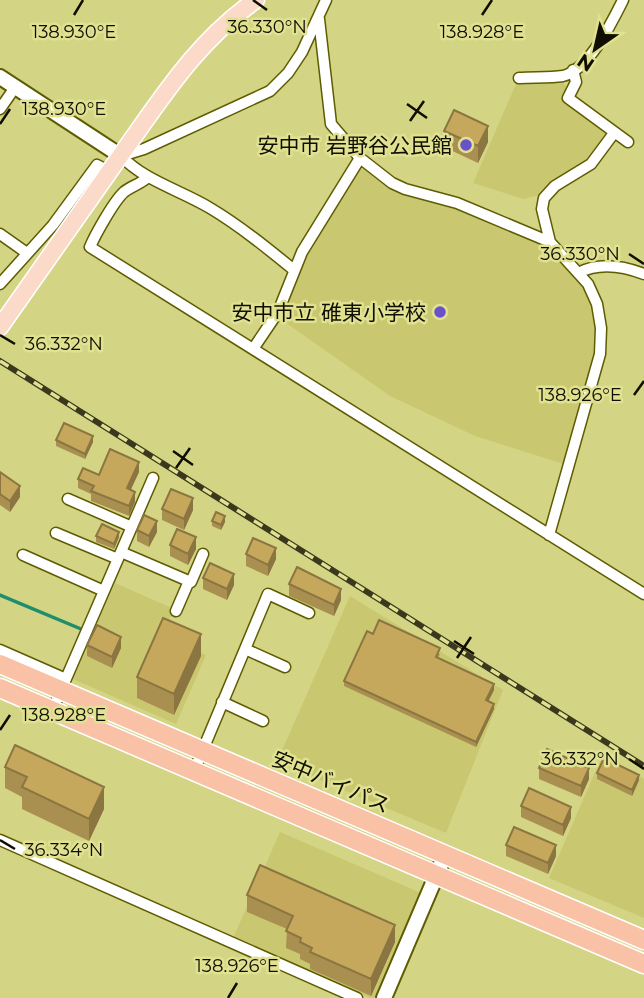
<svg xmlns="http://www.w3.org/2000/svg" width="644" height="998" viewBox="0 0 644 998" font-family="Montserrat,'Noto Sans JP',sans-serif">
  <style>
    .built { fill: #c9c870 }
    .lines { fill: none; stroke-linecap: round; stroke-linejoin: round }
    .stream { stroke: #1e8e6d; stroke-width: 3.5 }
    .street-casing { stroke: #5e5c00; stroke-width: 13 }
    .secondary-casing { stroke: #5e5c00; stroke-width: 18 }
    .primary-casing { stroke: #fff; stroke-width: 19 }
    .highway-casing { stroke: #fff; stroke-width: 21 }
    .street { stroke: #fff; stroke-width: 10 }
    .secondary { stroke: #fff; stroke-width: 14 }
    .primary { stroke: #fbdac9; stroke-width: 16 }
    .highway { stroke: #f9c1a5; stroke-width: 18 }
    .rail-casing { stroke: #3a391d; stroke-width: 6 }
    .rail { stroke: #e1e192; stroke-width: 3.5; stroke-dasharray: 10; stroke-linecap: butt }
    .wall { fill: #aa9050 }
    .shaded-wall { fill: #8b7641 }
    .building { fill: #c6a85d; stroke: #8b7641; stroke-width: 2 }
    .ticks { fill: none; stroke: #0f0e00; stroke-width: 2.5 }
    .poi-dot { fill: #6951ca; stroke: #e1e192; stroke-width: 2.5 }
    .labels { text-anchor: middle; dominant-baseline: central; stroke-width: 5; stroke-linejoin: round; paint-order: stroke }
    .poi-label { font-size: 21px; fill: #0f0e00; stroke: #e1e192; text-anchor: end }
    .street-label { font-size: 21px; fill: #0f0e00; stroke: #e1e192 }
    .ticks-label { font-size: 18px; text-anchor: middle; fill: #0f0e00; stroke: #e1e192; stroke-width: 5; stroke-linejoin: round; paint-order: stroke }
  </style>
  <rect width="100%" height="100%" fill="#d4d485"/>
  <path class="built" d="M 563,83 L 567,87 L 560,98 L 605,129 L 606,139 L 589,162 L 556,180 L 540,195 L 523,199 L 473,183 L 516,84 Z
    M 359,169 L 367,169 L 400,193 L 451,206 L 544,244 L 581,282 L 593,304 L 597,326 L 595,354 L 567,465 L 475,436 L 390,396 L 282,320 L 304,262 Z
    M 115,583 L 174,609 L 162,636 L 206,655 L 176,724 L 73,679 Z
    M 350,596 L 503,690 L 446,833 L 277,762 Z
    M 603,754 L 644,779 L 644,918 L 549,878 Z
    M 280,832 L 421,893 L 376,997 L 370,998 L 233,938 Z"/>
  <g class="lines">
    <path class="stream" d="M 0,595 L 81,629"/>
    <g class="street-casing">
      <path id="street" d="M 573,70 L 576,82 L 568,98 L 628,142
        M 519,78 C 533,77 549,78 563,76 C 589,70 612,22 623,0
        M 0,109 L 16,86
        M 360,158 L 392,183 L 405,189 L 457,203 L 550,242 L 588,284 L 597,304 L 601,328 L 600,354 L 549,535
        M 148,177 C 141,184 131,186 124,192 C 114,201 95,235 90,247 L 644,594
        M 0,234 L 27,253
        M 550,242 L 542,209 L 544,198 L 555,186 L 591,164 L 614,133
        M 294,270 C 267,248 240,226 210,208 C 180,190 145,181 121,156 L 144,149 L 270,91 L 288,73 L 302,52 L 326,0
        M 578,273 C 599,262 623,266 644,274
        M 0,284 L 53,225 L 97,165 L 109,171
        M 253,349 L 278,312 L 302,252 L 360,158 L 331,124 L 319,19
        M 68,499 L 132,527
        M 56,533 L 118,559
        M 121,552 L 191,582 L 203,554
        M 23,555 L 104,591
        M 176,611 L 189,581
        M 245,649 L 285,667
        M 0,650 L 66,679
        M 222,702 L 263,721
        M 52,711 L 153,478
        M 194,771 L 268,594 L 309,613
        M 0,840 L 357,998"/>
    </g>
    <g class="secondary-casing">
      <path id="secondary" d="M 0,77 L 121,156
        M 384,998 L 445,855"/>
    </g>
    <g class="primary-casing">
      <path id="primary" d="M 0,327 C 41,269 82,211 123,152 C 163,96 198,40 256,0"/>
    </g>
    <g class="highway-casing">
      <path id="highway" d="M 0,664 L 644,940
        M 0,688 L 644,964"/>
    </g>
    <use href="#street" class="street"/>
    <use href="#secondary" class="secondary"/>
    <use href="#primary" class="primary"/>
    <use href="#highway" class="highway"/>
    <g class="rail-casing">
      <path id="rail" d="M 0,361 L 644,766"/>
    </g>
    <use href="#rail" class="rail"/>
  </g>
  <path class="wall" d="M 444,131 L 488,142 L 478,163 L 444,147 Z
    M 56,440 L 93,442 L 85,459 L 56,446 Z
    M 0,472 L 20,497 L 10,512 L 0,505 Z
    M 139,472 L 130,490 L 135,502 L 129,516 L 91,501 L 91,494 L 78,488 L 78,479 L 99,475 Z
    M 162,509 L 193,510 L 184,530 L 162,520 Z
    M 212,521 L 225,522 L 221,530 L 212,526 Z
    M 137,530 L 157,532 L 149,547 L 137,541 Z
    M 96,536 L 119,537 L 114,549 L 96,542 Z
    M 170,545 L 196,549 L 188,565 L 170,556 Z
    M 246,554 L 276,559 L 268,576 L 246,566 Z
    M 203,578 L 234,585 L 227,600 L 203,589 Z
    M 289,584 L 341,600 L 334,616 L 289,596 Z
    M 373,634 L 440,654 L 438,658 L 494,690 L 488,701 L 494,709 L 476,747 L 344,686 L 344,681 Z
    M 87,645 L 121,648 L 112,668 L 87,656 Z
    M 201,656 L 174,715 L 137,698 L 137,677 Z
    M 5,767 L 104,809 L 89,841 L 22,809 L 22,797 L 5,788 Z
    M 539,768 L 589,779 L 581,797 L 539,779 Z
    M 597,773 L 639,780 L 632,796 L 597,779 Z
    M 521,806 L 571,818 L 563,836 L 521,817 Z
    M 506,845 L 556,856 L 548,874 L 506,856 Z
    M 247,895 L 395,942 L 371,996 L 310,969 L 310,964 L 300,959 L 300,954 L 286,948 L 287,929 L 247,912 Z"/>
  <path class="shaded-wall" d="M 488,126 L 488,142 L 478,163 L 478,146 Z
    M 93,436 L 93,442 L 85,459 L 85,454 Z
    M 139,462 L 139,472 L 127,498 L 127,488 Z
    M 20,486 L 20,497 L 10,512 L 10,501 Z
    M 135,492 L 135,502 L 129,516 L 129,506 Z
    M 193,498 L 193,510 L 184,530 L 184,519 Z
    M 225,516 L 225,522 L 221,530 L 221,525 Z
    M 157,521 L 157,532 L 149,547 L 149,536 Z
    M 119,532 L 119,537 L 114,549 L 114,544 Z
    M 196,537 L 196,549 L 188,565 L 188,554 Z
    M 276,548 L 276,559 L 268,576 L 268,565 Z
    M 234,574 L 234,585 L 227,600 L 227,589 Z
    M 341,589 L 341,600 L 334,616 L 334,605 Z
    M 201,634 L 201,656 L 174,715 L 174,694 Z
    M 121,637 L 121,648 L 112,668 L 112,657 Z
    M 494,684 L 494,690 L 486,706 L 486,700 Z
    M 494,704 L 494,709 L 476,747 L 476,742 Z
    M 589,768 L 589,779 L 581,797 L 581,786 Z
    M 639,775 L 639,780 L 632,796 L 632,790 Z
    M 104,787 L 104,809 L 89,841 L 89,819 Z
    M 571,807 L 571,818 L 563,836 L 563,825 Z
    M 556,845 L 556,856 L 548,874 L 548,863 Z
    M 395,925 L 395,942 L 371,996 L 371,979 Z"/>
  <path class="building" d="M 454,110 L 488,126 L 478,146 L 444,131 Z
    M 64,423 L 93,436 L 85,454 L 56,440 Z
    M 110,449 L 139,462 L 127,488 L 135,492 L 129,506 L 91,491 L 94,486 L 78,479 L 83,468 L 99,475 Z
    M 0,472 L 20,486 L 10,501 L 0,494 Z
    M 171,489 L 193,498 L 184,519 L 162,509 Z
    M 216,512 L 225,516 L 221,525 L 212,521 Z
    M 144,515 L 157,521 L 149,536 L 137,530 Z
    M 102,524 L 119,532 L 114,544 L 96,536 Z
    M 177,529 L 196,537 L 188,554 L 170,545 Z
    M 253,538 L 276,548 L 268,565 L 246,554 Z
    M 210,563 L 234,574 L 227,589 L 203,578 Z
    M 297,567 L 341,589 L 334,605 L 289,584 Z
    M 163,618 L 201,634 L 174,694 L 137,677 Z
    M 379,620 L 440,648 L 436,657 L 494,684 L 486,700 L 494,704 L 476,742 L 344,681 L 367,631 L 373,634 Z
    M 97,625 L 121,637 L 112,657 L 87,645 Z
    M 15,745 L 104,787 L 89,819 L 22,787 L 27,777 L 5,767 Z
    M 547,749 L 589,768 L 581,786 L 539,768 Z
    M 604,758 L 639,775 L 632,790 L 597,773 Z
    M 529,788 L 571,807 L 563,825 L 521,806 Z
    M 514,827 L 556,845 L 548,863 L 506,845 Z
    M 260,865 L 395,925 L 371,979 L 310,952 L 312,948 L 300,942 L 301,938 L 286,931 L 293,916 L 247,895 Z"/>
  <path class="ticks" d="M 253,0 L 267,10M 74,15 L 83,0M 482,15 L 492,0M 407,104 L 427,118M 410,121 L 424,101M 0,124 L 10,109M 629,254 L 644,264M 0,335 L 15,344M 634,395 L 644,381M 173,451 L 193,465M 176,468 L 190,448M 454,641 L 474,654M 457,658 L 471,637M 0,730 L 10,715M 629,759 L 644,769M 0,840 L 15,849M 228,998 L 237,983"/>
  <g class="poi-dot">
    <circle cx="466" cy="145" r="7"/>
    <circle cx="440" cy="312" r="7"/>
  </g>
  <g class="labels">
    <g class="poi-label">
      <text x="452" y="145">安中市 岩野谷公民館</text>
      <text x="426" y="312">安中市立 碓東小学校</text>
    </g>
    <g class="street-label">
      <text transform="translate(331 782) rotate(23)">安中バイパス</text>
    </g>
  </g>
  <g class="ticks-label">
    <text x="267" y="33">36.330°N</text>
    <text x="74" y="38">138.930°E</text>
    <text x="482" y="38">138.928°E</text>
    <text x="64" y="115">138.930°E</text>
    <text x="580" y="260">36.330°N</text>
    <text x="64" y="350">36.332°N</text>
    <text x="580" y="401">138.926°E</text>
    <text x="64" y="721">138.928°E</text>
    <text x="580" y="765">36.332°N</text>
    <text x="64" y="856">36.334°N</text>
    <text x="237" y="972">138.926°E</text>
  </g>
  <g transform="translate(595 49) rotate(214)" stroke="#e1e192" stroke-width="5" paint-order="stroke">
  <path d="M0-5L12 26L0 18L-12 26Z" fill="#0f0e00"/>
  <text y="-10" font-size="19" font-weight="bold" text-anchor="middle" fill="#0f0e00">N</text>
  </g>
</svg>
